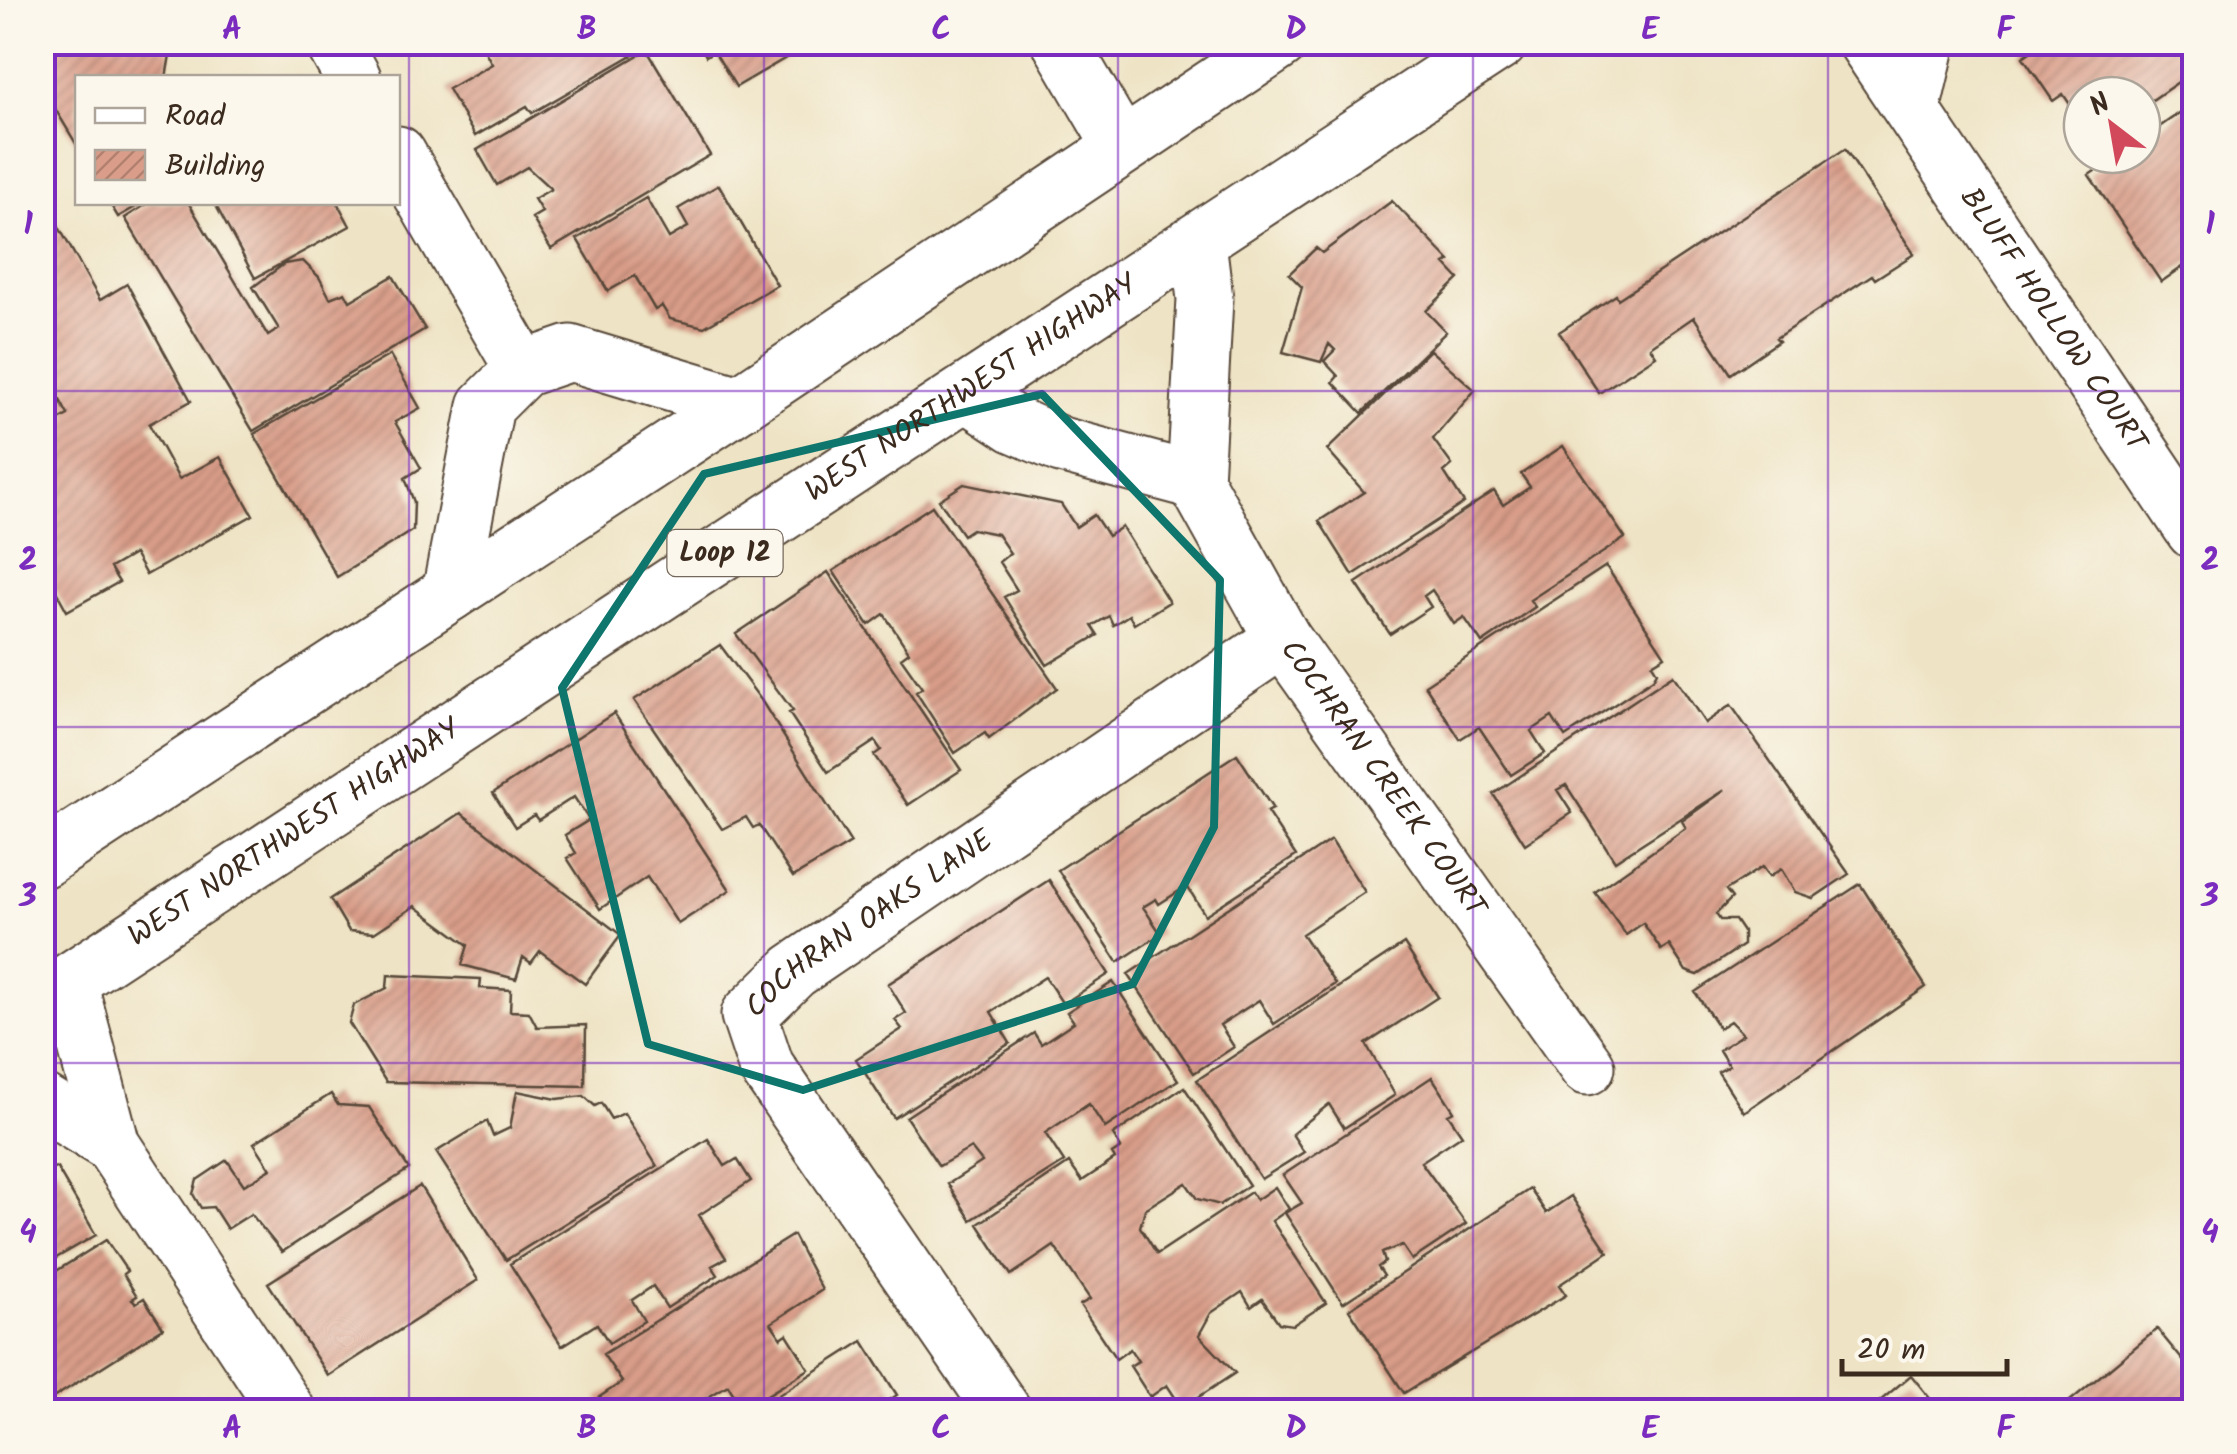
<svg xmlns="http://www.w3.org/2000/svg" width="2237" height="1454" viewBox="0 0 2237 1454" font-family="Kalam,sans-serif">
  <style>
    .building { fill: url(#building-hatch) }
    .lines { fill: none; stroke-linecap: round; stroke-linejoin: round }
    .minor-casing { stroke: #564637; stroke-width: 59 }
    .major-casing { stroke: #564637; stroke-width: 59 }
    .minor { stroke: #fff; stroke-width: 55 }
    .major { stroke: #fff; stroke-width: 55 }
    .marked { fill: none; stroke: #0f766e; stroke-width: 8; stroke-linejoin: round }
    .grid { fill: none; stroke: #7b2cbf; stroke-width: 2.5; stroke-opacity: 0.55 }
    .labels { text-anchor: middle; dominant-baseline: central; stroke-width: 8; stroke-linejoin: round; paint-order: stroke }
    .shield { fill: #fbf7ec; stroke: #75685c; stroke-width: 2.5 }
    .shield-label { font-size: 28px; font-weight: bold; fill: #3b2a1e }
    .street-label { font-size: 30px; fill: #3b2a1e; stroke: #fbf7ec }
    .neatline { fill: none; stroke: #7b2cbf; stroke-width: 4 }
    .grid-label { font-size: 32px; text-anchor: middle; font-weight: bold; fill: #7b2cbf }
  </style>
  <defs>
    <pattern id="building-hatch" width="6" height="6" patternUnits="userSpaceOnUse" patternTransform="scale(2.5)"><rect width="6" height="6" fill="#d99d89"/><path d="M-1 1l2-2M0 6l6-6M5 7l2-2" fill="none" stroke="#b1806f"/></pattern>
  </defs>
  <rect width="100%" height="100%" fill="#fbf7ec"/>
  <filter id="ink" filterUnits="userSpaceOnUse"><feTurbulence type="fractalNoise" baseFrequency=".01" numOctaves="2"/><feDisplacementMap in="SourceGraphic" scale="20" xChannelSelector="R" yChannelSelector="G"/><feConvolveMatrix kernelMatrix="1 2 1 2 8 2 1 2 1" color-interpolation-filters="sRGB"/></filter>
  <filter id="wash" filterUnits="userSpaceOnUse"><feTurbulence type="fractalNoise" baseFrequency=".0048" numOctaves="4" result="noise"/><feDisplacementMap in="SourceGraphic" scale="40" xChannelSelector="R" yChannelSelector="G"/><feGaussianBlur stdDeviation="2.25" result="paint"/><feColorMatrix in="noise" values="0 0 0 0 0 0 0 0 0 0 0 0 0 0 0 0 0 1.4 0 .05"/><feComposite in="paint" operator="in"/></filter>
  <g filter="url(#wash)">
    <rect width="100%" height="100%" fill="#eee3c4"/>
    <g id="blocks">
      <path class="building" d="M 42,42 L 137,42 L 171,49 L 166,78 L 78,78 L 78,147 L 42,87 Z
        M 480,42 L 643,42 L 646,47 L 532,113 L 527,106 L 475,136 L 448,89 L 492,64 Z
        M 698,42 L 784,42 L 791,55 L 736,87 L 714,51 L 706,56 Z
        M 2044,42 L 2194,42 L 2194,71 L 2142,107 L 2142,95 L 2082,95 L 2082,122 L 2063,94 L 2053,101 L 2023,57 Z
        M 647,50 L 710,155 L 551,249 L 532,218 L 542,212 L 534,199 L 551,189 L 527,167 L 497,185 L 477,150 Z
        M 2194,103 L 2194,259 L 2161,282 L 2089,175 L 2118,155 L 2142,155 L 2142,139 Z
        M 1845,149 L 1914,254 L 1875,279 L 1872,275 L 1776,338 L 1779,341 L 1731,374 L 1694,317 L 1650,347 L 1656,356 L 1599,393 L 1559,332 L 1616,295 L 1618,299 Z
        M 719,185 L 777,285 L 704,327 L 670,319 L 662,306 L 655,310 L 635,276 L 608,291 L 577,239 L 646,198 L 669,238 L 688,227 L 678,209 Z
        M 42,197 L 100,300 L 127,284 L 191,401 L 149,424 L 179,479 L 220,457 L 253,515 L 146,575 L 134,554 L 110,568 L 119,582 L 67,611 L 42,565 L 42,429 L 68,415 L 60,400 L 42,410 Z
        M 1392,201 L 1450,261 L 1445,264 L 1459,279 L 1426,311 L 1446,332 L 1362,413 L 1333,382 L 1338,376 L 1324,361 L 1335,350 L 1329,344 L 1321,362 L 1283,352 L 1302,287 L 1289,274 L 1316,248 L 1322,253 Z
        M 109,202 L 144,202 L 118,217 Z
        M 150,202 L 188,202 L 268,336 L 279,329 L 253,287 L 284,264 L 303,261 L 319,277 L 330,298 L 345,292 L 350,301 L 393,276 L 425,329 L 253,431 L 125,218 Z
        M 214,202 L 337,202 L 350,226 L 255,278 Z
        M 1430,350 L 1475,390 L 1433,439 L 1452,465 L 1444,472 L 1464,503 L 1353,575 L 1319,521 L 1364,492 L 1327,450 Z
        M 390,355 L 420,408 L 395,422 L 421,468 L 405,478 L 414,502 L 413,530 L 337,577 L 254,434 Z
        M 1563,446 L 1625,538 L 1530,600 L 1535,607 L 1482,643 L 1464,617 L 1454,624 L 1432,590 L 1424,596 L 1431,607 L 1390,634 L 1356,583 L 1494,491 L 1503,505 L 1530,487 L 1521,474 Z
        M 964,484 L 1061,504 L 1076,527 L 1094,515 L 1108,536 L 1122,527 L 1169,602 L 1134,624 L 1129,615 L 1113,625 L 1109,616 L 1092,626 L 1098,635 L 1047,665 L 1004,597 L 1017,590 L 999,562 L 1010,553 L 997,534 L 972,529 L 963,535 L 939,500 Z
        M 932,506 L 1057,688 L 989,739 L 985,733 L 955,753 L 916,692 L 922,688 L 901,658 L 909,652 L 884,614 L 869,625 L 833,571 Z
        M 1606,566 L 1665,656 L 1652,664 L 1657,672 L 1653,679 L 1565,737 L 1552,717 L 1531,731 L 1545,753 L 1511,775 L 1479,727 L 1460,739 L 1425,685 Z
        M 828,572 L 961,770 L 908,805 L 874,755 L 881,750 L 875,741 L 828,772 L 789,713 L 793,711 L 736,634 Z
        M 720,645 L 761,700 L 851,843 L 793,877 L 759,825 L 753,828 L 746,817 L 722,829 L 634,700 Z
        M 1673,675 L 1705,723 L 1731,705 L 1849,874 L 1813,898 L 1795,892 L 1781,869 L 1769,877 L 1762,867 L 1726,890 L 1732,898 L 1716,914 L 1720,920 L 1735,920 L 1743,932 L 1743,945 L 1698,975 L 1686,971 L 1669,945 L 1661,950 L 1643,923 L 1626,935 L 1595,892 L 1686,828 L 1682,821 L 1725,790 L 1615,861 L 1566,785 L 1557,790 L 1572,813 L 1525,844 L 1493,794 Z
        M 614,713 L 730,890 L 678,924 L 647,877 L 600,909 L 567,858 L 576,853 L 565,835 L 589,820 L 574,797 L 538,820 L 534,815 L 515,827 L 493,793 Z
        M 1237,754 L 1273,809 L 1267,812 L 1296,856 L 1205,915 L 1187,886 L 1159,904 L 1156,899 L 1143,907 L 1161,934 L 1118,962 L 1058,870 Z
        M 461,813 L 621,935 L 585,984 L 540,951 L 531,963 L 523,957 L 516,979 L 462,965 L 468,945 L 415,906 L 374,933 L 349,931 L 330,899 Z
        M 1331,840 L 1365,892 L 1302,934 L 1335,984 L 1274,1024 L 1259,1000 L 1220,1025 L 1234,1047 L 1194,1073 L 1128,974 Z
        M 1049,880 L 1109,974 L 1063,1004 L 1045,977 L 991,1012 L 1010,1043 L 894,1118 L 856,1059 L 902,1029 L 895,1020 L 906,1013 L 888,984 Z
        M 1860,884 L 1926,987 L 1744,1112 L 1718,1072 L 1729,1066 L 1719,1050 L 1743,1034 L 1730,1021 L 1719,1028 L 1695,992 Z
        M 1404,944 L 1438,997 L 1366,1044 L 1395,1095 L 1344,1128 L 1329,1104 L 1292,1134 L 1304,1152 L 1261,1179 L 1197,1080 Z
        M 388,975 L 481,979 L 480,988 L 511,990 L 510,1011 L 529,1012 L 537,1027 L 586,1025 L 585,1086 L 386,1082 L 349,1023 L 354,1005 L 387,988 Z
        M 1113,982 L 1178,1080 L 1105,1128 L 1089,1104 L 1045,1133 L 1064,1162 L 971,1220 L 948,1184 L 982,1162 L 971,1148 L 939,1166 L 906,1117 L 1034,1033 L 1041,1044 L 1074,1022 L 1067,1012 Z
        M 1432,1077 L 1454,1111 L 1448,1114 L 1462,1135 L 1421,1162 L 1466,1224 L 1412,1260 L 1402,1245 L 1382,1253 L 1385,1262 L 1378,1267 L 1384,1276 L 1343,1303 L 1285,1213 L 1302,1203 L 1283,1175 Z
        M 1184,1087 L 1249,1185 L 1220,1205 L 1197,1199 L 1186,1183 L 1145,1209 L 1140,1227 L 1157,1254 L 1251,1192 L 1256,1200 L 1275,1187 L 1289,1209 L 1272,1221 L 1326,1303 L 1293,1325 L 1279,1323 L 1262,1299 L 1251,1307 L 1242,1292 L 1211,1313 L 1199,1335 L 1235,1373 L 1182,1408 L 1167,1385 L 1150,1397 L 1130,1366 L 1138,1361 L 1130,1349 L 1116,1359 L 1080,1305 L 1090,1299 L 1054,1246 L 1011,1275 L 978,1224 L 1069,1163 L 1082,1181 L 1115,1159 L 1112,1154 L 1121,1148 L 1113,1135 Z
        M 517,1091 L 557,1099 L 584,1096 L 595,1106 L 601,1103 L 611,1119 L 624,1113 L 657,1166 L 506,1260 L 436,1152 L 487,1121 L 493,1136 L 510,1128 Z
        M 331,1094 L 338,1105 L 369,1107 L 409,1169 L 282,1252 L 251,1214 L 227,1229 L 213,1207 L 201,1208 L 193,1194 L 197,1180 L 227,1160 L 244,1185 L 271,1169 L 254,1143 Z
        M 708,1139 L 725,1166 L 737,1159 L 751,1181 L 699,1215 L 726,1258 L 712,1266 L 718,1275 L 667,1308 L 653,1286 L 632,1300 L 644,1321 L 609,1343 L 597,1324 L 562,1346 L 510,1264 Z
        M 42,1167 L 57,1168 L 96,1235 L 42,1266 Z
        M 420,1186 L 478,1280 L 328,1376 L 268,1283 Z
        M 1530,1189 L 1546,1213 L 1571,1196 L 1608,1252 L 1559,1285 L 1566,1295 L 1404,1393 L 1349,1309 Z
        M 793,1235 L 822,1290 L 771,1323 L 781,1338 L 787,1334 L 809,1369 L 743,1410 L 728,1385 L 694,1406 L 697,1412 L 606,1412 L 598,1398 L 622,1382 L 603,1354 Z
        M 106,1240 L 127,1271 L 123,1274 L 137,1296 L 132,1299 L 136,1303 L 144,1298 L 163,1328 L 42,1405 L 42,1280 Z
        M 2157,1329 L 2194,1374 L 2194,1412 L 2069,1412 L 2064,1406 Z
        M 863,1341 L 897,1395 L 871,1412 L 752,1412 Z
        M 1911,1375 L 1941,1412 L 1867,1412 Z"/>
    </g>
  </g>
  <g filter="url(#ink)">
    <use href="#blocks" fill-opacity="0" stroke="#564637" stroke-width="2.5"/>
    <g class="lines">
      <g class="minor-casing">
        <g id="minor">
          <path d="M 333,42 L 353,78"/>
          <path d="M 1060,42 L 1121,146"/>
          <path id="s1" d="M 1866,42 L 2194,531"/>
          <path d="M 1912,110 L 1928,42"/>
          <path d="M 398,154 L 523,369"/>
          <path id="s2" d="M 1198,242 L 1205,299 L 1195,481 L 1283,639 L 1587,1067"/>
          <path d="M 968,394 L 1015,425 L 1061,445 L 1195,481"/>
          <path d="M 450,593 L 486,406 L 523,369 L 570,353 L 739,404"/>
          <path d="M 69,982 L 112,1145 L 288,1412"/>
          <path d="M 42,1102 L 112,1145"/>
          <path id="s3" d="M 1004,1412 L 766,1066 L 749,1015 L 794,971 L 1283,639"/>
        </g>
      </g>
      <g class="major-casing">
        <g id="major">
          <path d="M 42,860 L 739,404 L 1280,42"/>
          <path id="s4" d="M 42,999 L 1500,42"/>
        </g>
      </g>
      <use href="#minor" class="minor"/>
      <use href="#major" class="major"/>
    </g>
  </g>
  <path class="marked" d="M 1042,394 L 1220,580 L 1214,827 L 1133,984 L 803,1090 L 648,1044 L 562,688 L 704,474 Z"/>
  <path class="grid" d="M 409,42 L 409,1412M 764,42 L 764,1412M 1118,42 L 1118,1412M 1473,42 L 1473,1412M 1828,42 L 1828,1412M 42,391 L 2194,391M 42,727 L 2194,727M 42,1063 L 2194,1063"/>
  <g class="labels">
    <rect class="shield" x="667.5" y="530" width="115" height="46" rx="8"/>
    <g class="shield-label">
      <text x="725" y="553">Loop 12</text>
    </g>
    <g class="street-label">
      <text stroke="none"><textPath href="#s1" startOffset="335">BLUFF HOLLOW COURT</textPath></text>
      <text stroke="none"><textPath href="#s4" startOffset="1112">WEST NORTHWEST HIGHWAY</textPath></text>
      <text stroke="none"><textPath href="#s2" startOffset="592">COCHRAN CREEK COURT</textPath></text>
      <text stroke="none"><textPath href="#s4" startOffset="302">WEST NORTHWEST HIGHWAY</textPath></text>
      <text stroke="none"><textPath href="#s3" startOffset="625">COCHRAN OAKS LANE</textPath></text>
    </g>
  </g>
  <rect width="2237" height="1454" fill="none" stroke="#fbf7ec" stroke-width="110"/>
  <rect x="75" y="75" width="325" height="130" fill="#fbf7ec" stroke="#aea59a" stroke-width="2.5"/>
  <rect x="95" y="108" width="50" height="15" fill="#ffffff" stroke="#aea59a" stroke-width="2.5"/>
  <text x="165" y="125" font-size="30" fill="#3b2a1e">Road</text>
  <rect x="95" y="150" width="50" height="30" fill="url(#building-hatch)" stroke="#aea59a" stroke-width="2.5"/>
  <text x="165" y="175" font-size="30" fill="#3b2a1e">Building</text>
  <g transform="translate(2112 125) rotate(329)"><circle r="48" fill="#fbf7ec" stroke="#aea59a" stroke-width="2.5"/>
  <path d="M0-8L18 38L0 25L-18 38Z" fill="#d1495b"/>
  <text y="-15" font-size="28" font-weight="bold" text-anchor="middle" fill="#3b2a1e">N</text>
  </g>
  <path d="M1842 1359v15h165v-15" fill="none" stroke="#3b2a1e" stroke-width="5"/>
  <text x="1857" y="1359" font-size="30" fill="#3b2a1e" stroke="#fbf7ec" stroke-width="8" paint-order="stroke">20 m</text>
  <rect x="55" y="55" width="2127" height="1344" class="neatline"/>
  <g class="grid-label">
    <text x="232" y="39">A</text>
    <text x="587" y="39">B</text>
    <text x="941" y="39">C</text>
    <text x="1296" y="39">D</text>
    <text x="1650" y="39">E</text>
    <text x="2005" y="39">F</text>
    <text x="28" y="234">1</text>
    <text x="2210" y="234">1</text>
    <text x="28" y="570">2</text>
    <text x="2210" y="570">2</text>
    <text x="28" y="906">3</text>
    <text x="2210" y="906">3</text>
    <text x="28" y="1242">4</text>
    <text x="2210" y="1242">4</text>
    <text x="232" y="1438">A</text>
    <text x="587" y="1438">B</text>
    <text x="941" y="1438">C</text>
    <text x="1296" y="1438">D</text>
    <text x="1650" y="1438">E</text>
    <text x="2005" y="1438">F</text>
  </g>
</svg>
